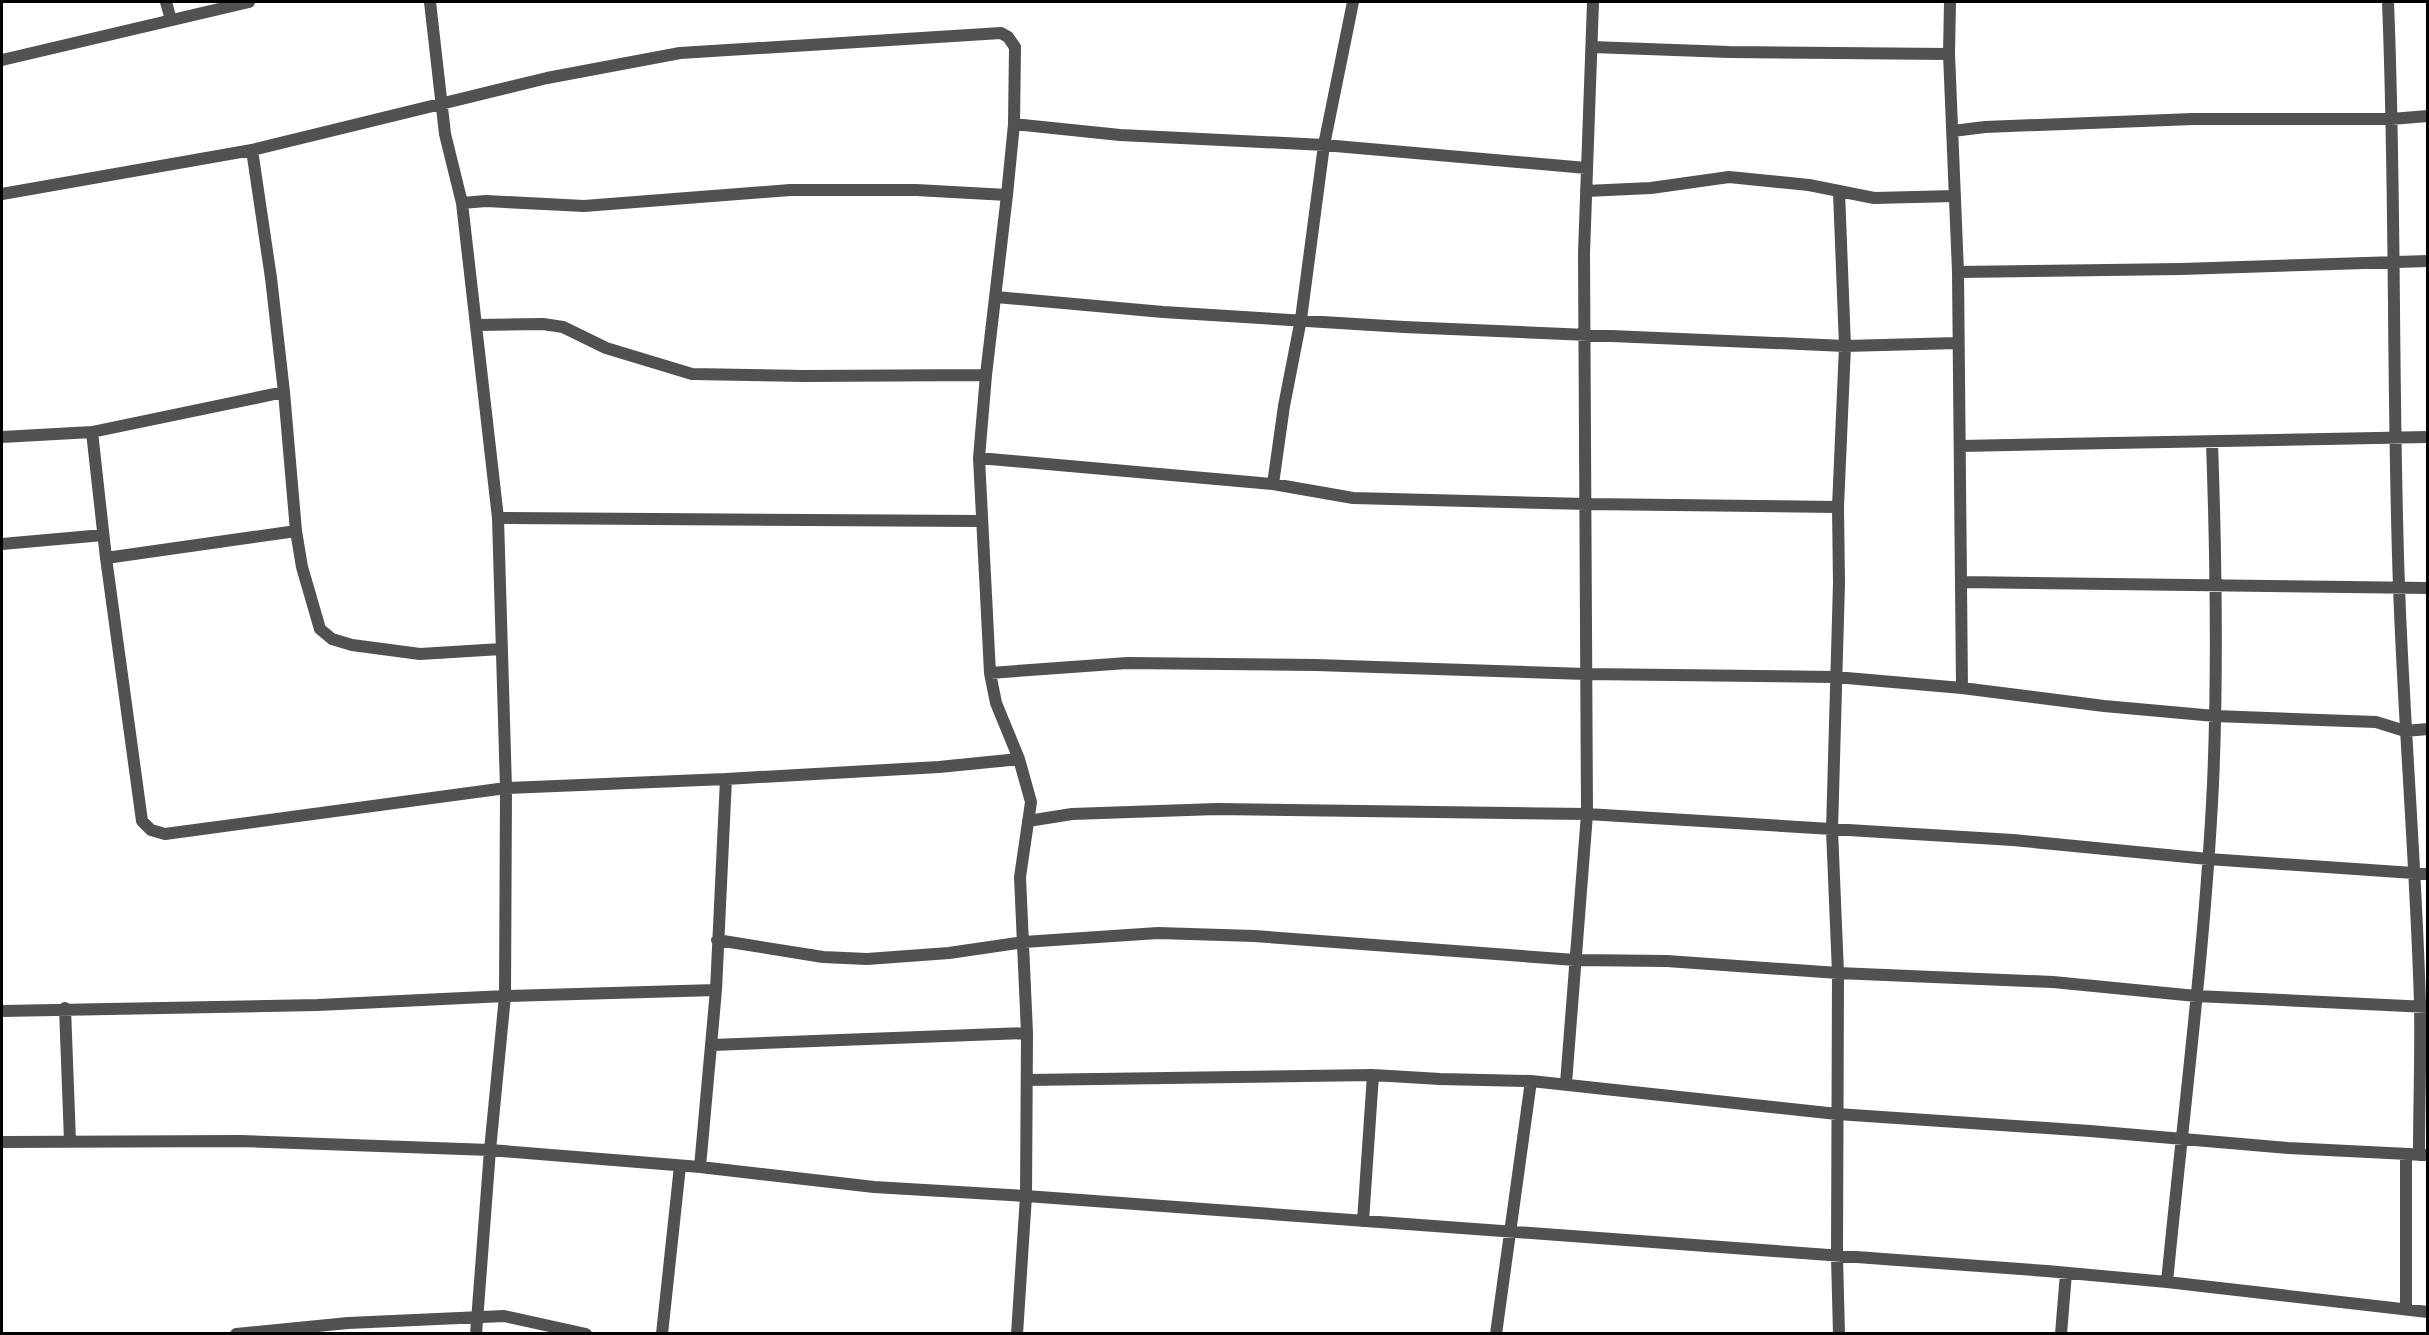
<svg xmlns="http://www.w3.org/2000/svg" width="2429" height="1335" viewBox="0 0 2429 1335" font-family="Inter,sans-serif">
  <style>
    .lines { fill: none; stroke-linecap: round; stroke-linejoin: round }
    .minor { stroke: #515151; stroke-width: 12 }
  </style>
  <rect width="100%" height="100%" fill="#fff"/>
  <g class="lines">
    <path class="minor" d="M 166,2 L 171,20
      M 430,2 L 445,134 L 462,203 L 486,201 L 584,206 L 790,190 L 916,190 L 1007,195
      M 1950,2 L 1949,54 L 1958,272 L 1962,688
      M 2388,2 C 2396,197 2392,392 2399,587 C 2404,726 2416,865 2420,1004 C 2421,1054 2419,1105 2419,1155
      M 1592,47 L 1729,52 L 1949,54
      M 2,60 L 249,2
      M 1014,124 L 1120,135 L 1324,145 L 1586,168
      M 1953,131 L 1985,127 L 2193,119 L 2391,119 L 2428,116
      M 252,150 L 271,278 L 284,392 L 296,531 L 302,567 L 320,629 L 332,639 L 352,645 L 420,654 L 501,649
      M 1586,191 L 1651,188 L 1729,177 L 1809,185 L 1874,198 L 1955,196
      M 1839,192 L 1845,346 L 1838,507 L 1839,583 L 1832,830 L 1838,973 L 1837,1257 L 1839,1334
      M 2,194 L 252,150 L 547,78 L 680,53 L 1001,33 L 1008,37 L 1015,47 L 1014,124 L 1007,195 L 986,375 L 979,458 L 990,673 L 996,703 L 1019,759 L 1031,802 L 1020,877 L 1027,1033 L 1026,1196 L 1017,1334
      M 462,203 L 498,518 L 506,788 L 505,996 L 490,1150 L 700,1167
      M 1958,272 L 2181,269 L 2428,261
      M 996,297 L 1163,312 L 1404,327 L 1845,346 L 1958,343
      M 476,325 L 543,324 L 563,327 L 606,348 L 692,374 L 804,376 L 986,375
      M 92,432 L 106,558 L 142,821 L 151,830 L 165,834 L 506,788 L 726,779
      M 2,437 L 92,432 L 284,392
      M 1960,446 L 2428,437
      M 979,458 L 1273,484 L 1353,498 L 1587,504 L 1838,507
      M 1273,484 L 1284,406 L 1301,319 L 1324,145 L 1353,2
      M 498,518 L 982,521
      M 2,544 L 103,535
      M 106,558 L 296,531
      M 1962,582 L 2428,588
      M 990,673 L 1127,663 L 1316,665 L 1586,674 L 1835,677 L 1962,688 L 2104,706 L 2215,716 L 2376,722 L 2405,731 L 2428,729
      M 1028,821 L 1072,814 L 1217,809 L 1587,814 L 2013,840 L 2208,859 L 2428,874
      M 717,940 L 823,957 L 867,959 L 949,953 L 1024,942 L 1113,936 L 1158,933 L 1254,936 L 1575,960 L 1667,961 L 1838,973 L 2053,982 L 2196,996 L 2428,1007
      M 716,990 L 726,779 L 939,767 L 1019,759
      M 65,1008 L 70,1141
      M 2,1011 L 318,1005 L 505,996 L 716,990 L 700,1167 L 874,1187 L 1026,1196 L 2047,1271 L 2167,1282 L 2428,1312
      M 712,1045 L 1027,1033
      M 1027,1080 L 1373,1075 L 1440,1079 L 1531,1081 L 1837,1114 L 2090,1131 L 2288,1148 L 2428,1155
      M 1566,1083 L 1587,814 L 1584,253 L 1593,2
      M 2,1142 L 240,1141 L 490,1150 L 476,1334
      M 2406,1154 L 2406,1309
      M 1363,1221 L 1373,1075
      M 2167,1282 C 2183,1116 2205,950 2213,784 C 2218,670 2216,556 2212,443
      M 236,1334 L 348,1323 L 504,1316 L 586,1334
      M 662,1334 L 680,1166
      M 1496,1334 L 1531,1081
      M 2061,1334 L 2066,1273"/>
  </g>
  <rect width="2429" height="1335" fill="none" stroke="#000000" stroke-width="6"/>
</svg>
